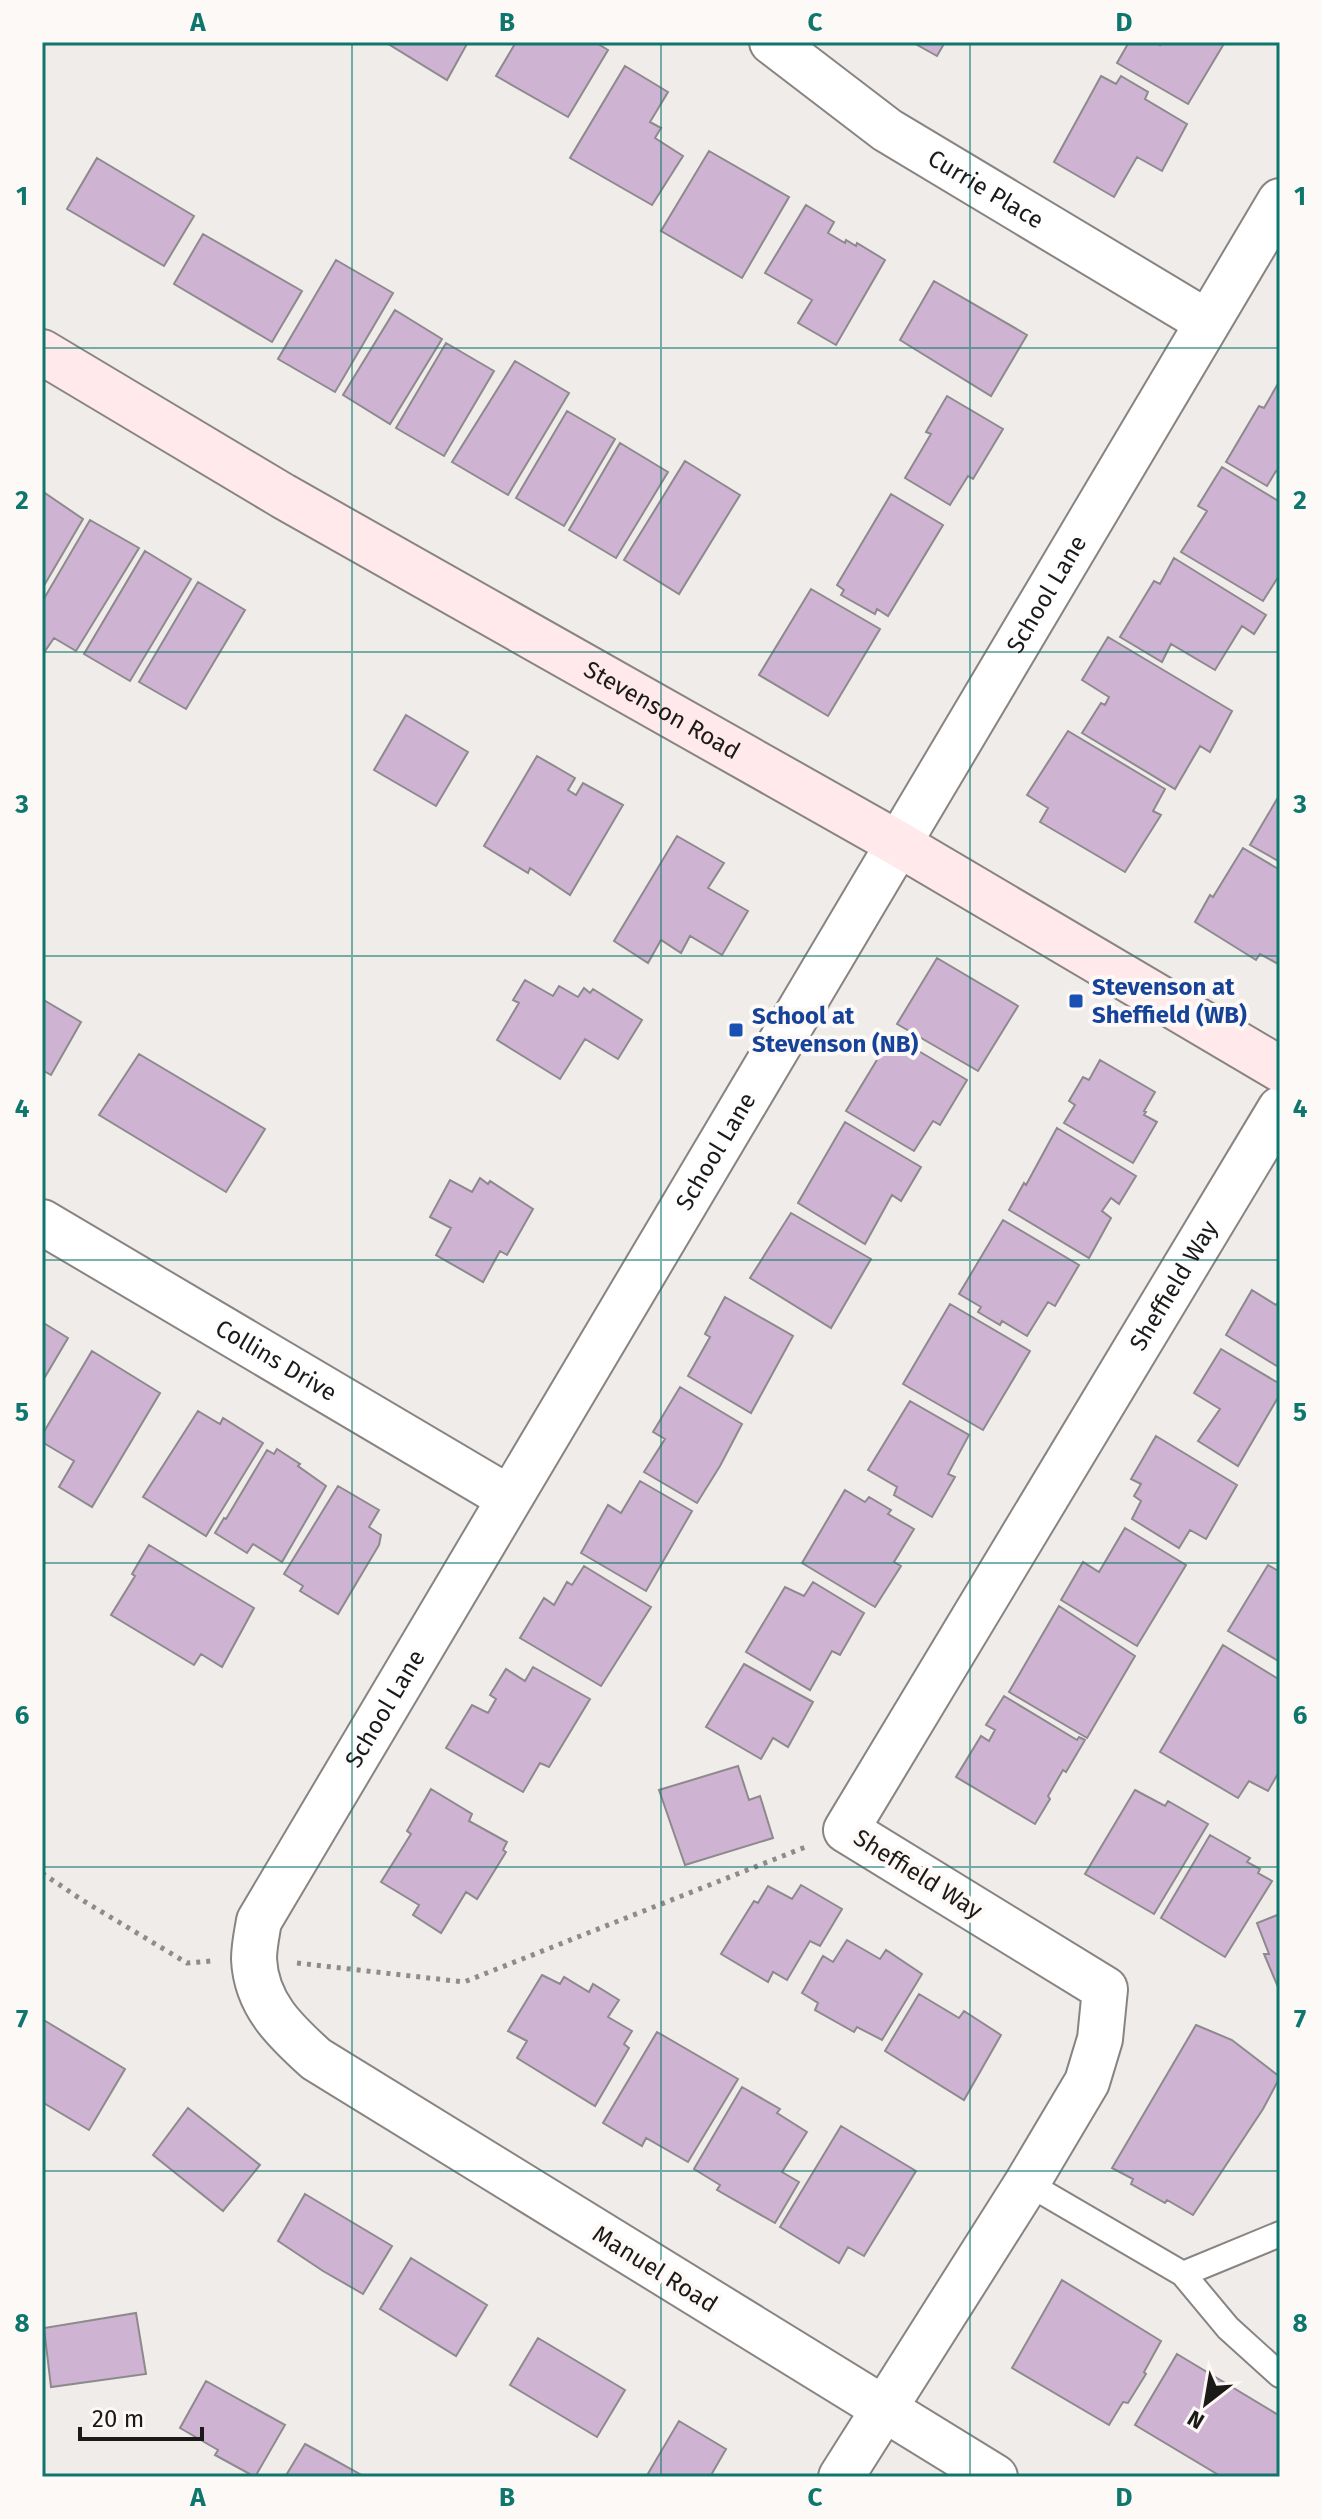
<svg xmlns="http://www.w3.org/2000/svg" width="1322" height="2519" viewBox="0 0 1322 2519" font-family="'Fira Sans',sans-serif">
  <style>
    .building { fill: #ceb3d2; stroke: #8d8a8d; stroke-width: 2 }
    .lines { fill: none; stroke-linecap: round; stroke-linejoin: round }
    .lane-casing { stroke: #878482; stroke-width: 28 }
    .street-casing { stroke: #878482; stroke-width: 48 }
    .secondary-casing { stroke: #878482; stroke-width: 48 }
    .path { stroke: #8e8c8a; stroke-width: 5; stroke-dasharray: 4 6; stroke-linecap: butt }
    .lane { stroke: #fff; stroke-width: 24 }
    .street { stroke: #fff; stroke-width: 44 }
    .secondary { stroke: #ffe9eb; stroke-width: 44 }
    .grid { fill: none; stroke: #0f766e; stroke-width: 2; stroke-opacity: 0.55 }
    .transit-dot { fill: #1a4fb4; stroke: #fdf9f6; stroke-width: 3 }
    .labels { text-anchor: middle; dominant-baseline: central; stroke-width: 8; stroke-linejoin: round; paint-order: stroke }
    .street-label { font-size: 24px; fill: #1b1a19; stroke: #fdf9f6 }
    .transit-label { font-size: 24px; font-weight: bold; fill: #164399; stroke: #fdf9f6; text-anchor: start }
    .neatline { fill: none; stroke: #0f766e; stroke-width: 3 }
    .grid-label { font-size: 26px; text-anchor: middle; font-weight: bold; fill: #0f766e }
  </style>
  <rect width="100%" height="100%" fill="#f0ece9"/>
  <path class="building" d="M 385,42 L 468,42 L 447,80 Z
    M 516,42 L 595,42 L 608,50 L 568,117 L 496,76 Z
    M 912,42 L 945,42 L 937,56 Z
    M 1129,42 L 1156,42 L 1160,45 L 1162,42 L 1225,42 L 1188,104 L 1117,63 Z
    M 625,66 L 668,92 L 650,122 L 661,128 L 655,138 L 683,156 L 652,205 L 570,158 Z
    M 1101,76 L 1116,84 L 1121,76 L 1148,92 L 1145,99 L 1187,124 L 1162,171 L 1137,157 L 1114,197 L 1054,162 Z
    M 709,151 L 789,197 L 742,278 L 661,231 Z
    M 97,158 L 194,216 L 164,266 L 67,209 Z
    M 806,205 L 834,222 L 828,233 L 845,243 L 846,240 L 856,246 L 857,243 L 885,260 L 836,345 L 798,323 L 812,300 L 765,273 Z
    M 203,234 L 302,291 L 272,342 L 174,284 Z
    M 336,260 L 393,293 L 335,392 L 278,359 Z
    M 934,281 L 1027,335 L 991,396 L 900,340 Z
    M 395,310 L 442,339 L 390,424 L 343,395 Z
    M 446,343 L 494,371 L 444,456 L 396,428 Z
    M 515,361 L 569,393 L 508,495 L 452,462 Z
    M 1279,382 L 1280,473 L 1276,471 L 1267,486 L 1226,462 L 1259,406 L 1264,408 Z
    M 947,396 L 1003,429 L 973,479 L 968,476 L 950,505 L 905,478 L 931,434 L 926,432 Z
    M 567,411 L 615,439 L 564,526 L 516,498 Z
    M 620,443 L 668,472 L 616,558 L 569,530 Z
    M 685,461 L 740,495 L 679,594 L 624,560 Z
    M 1222,467 L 1280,502 L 1280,574 L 1263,601 L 1181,552 L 1207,511 L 1198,506 Z
    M 42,491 L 83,519 L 42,589 Z
    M 891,494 L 943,525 L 888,616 L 877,609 L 875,614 L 841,595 L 844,590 L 837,585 Z
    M 90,520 L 139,548 L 76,651 L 54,638 L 43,654 L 42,602 Z
    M 145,551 L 191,579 L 130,681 L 84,654 Z
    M 1174,558 L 1266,615 L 1254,634 L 1242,626 L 1215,670 L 1171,644 L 1162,662 L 1120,637 L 1154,581 L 1160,584 Z
    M 198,582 L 245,610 L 186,709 L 139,682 Z
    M 811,589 L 880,629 L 828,716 L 759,675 Z
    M 1108,637 L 1232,711 L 1210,752 L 1200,746 L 1175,789 L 1082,733 L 1101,703 L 1105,705 L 1109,697 L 1082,680 Z
    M 406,715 L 468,752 L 436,806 L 374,770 Z
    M 1068,731 L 1165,789 L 1153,811 L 1161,815 L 1125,872 L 1040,822 L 1048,808 L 1027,795 Z
    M 537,756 L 575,778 L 568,790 L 576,795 L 583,783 L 623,805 L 570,895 L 530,868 L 528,873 L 484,846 Z
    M 1280,794 L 1280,862 L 1250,845 Z
    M 677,836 L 724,863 L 708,888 L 748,911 L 722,955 L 690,936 L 681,953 L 661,940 L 648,963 L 614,941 Z
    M 1243,848 L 1280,870 L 1280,965 L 1260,954 L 1256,960 L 1195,922 L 1210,895 L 1213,897 Z
    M 937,958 L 1018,1006 L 978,1071 L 897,1024 Z
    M 525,980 L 553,996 L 559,986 L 578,997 L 584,988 L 590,993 L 593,989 L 642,1020 L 618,1059 L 585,1039 L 560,1079 L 497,1040 L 519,1003 L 513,1000 Z
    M 42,999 L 81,1022 L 51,1075 L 42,1070 Z
    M 892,1035 L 967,1080 L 940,1125 L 933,1121 L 914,1151 L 846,1111 Z
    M 139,1054 L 265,1129 L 226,1192 L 99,1115 Z
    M 1100,1060 L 1155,1092 L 1144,1111 L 1146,1112 L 1144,1115 L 1157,1122 L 1133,1163 L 1064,1123 L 1075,1105 L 1069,1101 L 1083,1077 L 1089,1080 Z
    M 845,1122 L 921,1167 L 901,1201 L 892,1195 L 865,1244 L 798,1203 Z
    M 1057,1128 L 1136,1176 L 1119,1204 L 1111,1198 L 1102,1211 L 1111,1218 L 1089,1258 L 1009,1210 L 1024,1183 L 1026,1185 Z
    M 480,1178 L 488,1184 L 490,1181 L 533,1209 L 507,1255 L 500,1251 L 483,1282 L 436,1255 L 451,1228 L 430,1217 L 450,1180 L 472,1192 Z
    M 791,1213 L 871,1259 L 831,1328 L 750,1278 Z
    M 1003,1220 L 1079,1265 L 1055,1306 L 1048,1302 L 1027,1336 L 1002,1321 L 1000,1325 L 978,1312 L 981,1307 L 959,1294 Z
    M 1252,1290 L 1276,1305 L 1280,1299 L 1280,1368 L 1226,1335 Z
    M 725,1297 L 793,1336 L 751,1413 L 688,1376 L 710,1337 L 705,1334 Z
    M 950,1304 L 1030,1351 L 983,1430 L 903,1384 Z
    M 42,1322 L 68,1338 L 42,1382 Z
    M 1221,1349 L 1280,1384 L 1280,1394 L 1238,1466 L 1198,1441 L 1220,1409 L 1194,1393 Z
    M 92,1351 L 160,1393 L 92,1507 L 59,1487 L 74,1461 L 42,1442 L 42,1435 Z
    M 680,1387 L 742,1424 L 720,1466 L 697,1503 L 644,1472 L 665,1439 L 653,1432 Z
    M 910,1401 L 969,1435 L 948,1474 L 955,1477 L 932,1517 L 894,1495 L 897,1487 L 868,1470 Z
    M 198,1411 L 220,1424 L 223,1418 L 263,1443 L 206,1536 L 143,1497 Z
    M 1156,1436 L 1237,1485 L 1206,1539 L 1190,1530 L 1179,1548 L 1132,1519 L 1141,1501 L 1134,1496 L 1141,1484 L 1131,1479 Z
    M 277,1449 L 300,1464 L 298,1466 L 326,1486 L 282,1562 L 253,1544 L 247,1553 L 215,1533 L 224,1518 L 226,1519 L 267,1450 L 274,1454 Z
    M 640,1481 L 692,1511 L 646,1591 L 581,1553 L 608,1505 L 621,1513 Z
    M 338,1486 L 379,1510 L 369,1527 L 381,1535 L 379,1545 L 338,1614 L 300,1591 L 303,1586 L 284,1574 Z
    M 845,1490 L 865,1502 L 869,1497 L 891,1510 L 888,1514 L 914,1529 L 894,1562 L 901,1566 L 875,1607 L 802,1563 Z
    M 1125,1528 L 1186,1565 L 1137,1646 L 1061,1600 L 1083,1562 L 1099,1572 Z
    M 149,1545 L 254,1608 L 222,1667 L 201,1654 L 194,1665 L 111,1615 L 135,1576 L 132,1574 Z
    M 1268,1565 L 1280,1572 L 1280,1662 L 1228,1631 Z
    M 584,1566 L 651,1607 L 601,1686 L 520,1638 L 544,1598 L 554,1605 L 567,1582 L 572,1585 Z
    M 813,1582 L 864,1613 L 840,1655 L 832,1651 L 810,1690 L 746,1652 L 785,1587 L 804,1596 Z
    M 1059,1606 L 1135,1656 L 1087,1738 L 1009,1692 Z
    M 1223,1645 L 1280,1680 L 1280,1770 L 1268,1791 L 1249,1781 L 1238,1798 L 1160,1752 Z
    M 744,1664 L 813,1702 L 788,1747 L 773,1738 L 761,1759 L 706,1727 Z
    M 533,1667 L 590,1699 L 549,1767 L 540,1763 L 523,1792 L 446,1748 L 472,1705 L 488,1713 L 496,1699 L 490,1695 L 506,1669 L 525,1681 Z
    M 1004,1696 L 1077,1740 L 1079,1737 L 1085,1740 L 1066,1772 L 1063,1770 L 1048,1796 L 1050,1799 L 1035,1824 L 956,1777 L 981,1736 L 989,1741 L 995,1730 L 986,1725 Z
    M 738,1766 L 749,1800 L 760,1796 L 773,1838 L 685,1865 L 659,1790 Z
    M 431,1789 L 472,1814 L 469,1821 L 507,1842 L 503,1850 L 506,1852 L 477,1899 L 466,1892 L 441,1933 L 413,1915 L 419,1905 L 381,1882 L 411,1834 L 407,1831 Z
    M 1135,1790 L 1165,1806 L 1168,1801 L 1208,1824 L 1154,1914 L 1085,1874 Z
    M 1210,1835 L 1250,1858 L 1247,1862 L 1260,1869 L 1258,1873 L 1272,1881 L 1225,1957 L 1161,1918 Z
    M 801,1885 L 842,1909 L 820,1946 L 810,1941 L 787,1980 L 773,1972 L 768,1982 L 721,1954 L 754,1901 L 758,1903 L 768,1886 L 792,1899 Z
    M 1280,1914 L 1280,1987 L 1278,1987 L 1264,1954 L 1269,1954 L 1257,1923 Z
    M 847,1940 L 880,1959 L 886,1950 L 922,1974 L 882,2040 L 857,2027 L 854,2032 L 815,2010 L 818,2003 L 802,1993 L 823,1956 L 833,1962 Z
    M 542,1975 L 560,1984 L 564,1977 L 589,1992 L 593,1984 L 619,2000 L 608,2017 L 632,2031 L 624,2044 L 629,2048 L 595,2106 L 517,2058 L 527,2041 L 508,2031 Z
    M 919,1994 L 959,2018 L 964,2011 L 1001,2035 L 964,2100 L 885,2051 Z
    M 42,2019 L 125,2069 L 89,2130 L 42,2102 Z
    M 1196,2025 L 1232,2040 L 1280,2077 L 1263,2109 L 1193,2215 L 1167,2200 L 1165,2203 L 1131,2184 L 1133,2179 L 1112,2168 Z
    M 657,2032 L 738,2079 L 688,2162 L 646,2138 L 642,2146 L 603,2123 Z
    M 742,2087 L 780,2109 L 777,2113 L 807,2132 L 782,2172 L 799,2182 L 775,2223 L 717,2190 L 720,2185 L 694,2169 Z
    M 188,2108 L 260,2165 L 223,2211 L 153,2155 Z
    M 841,2126 L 916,2171 L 864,2256 L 848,2247 L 839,2263 L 780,2227 Z
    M 305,2194 L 392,2246 L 363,2294 L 323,2271 L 278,2241 Z
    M 411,2258 L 487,2305 L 456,2356 L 380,2309 Z
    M 1062,2280 L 1161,2341 L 1144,2372 L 1146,2374 L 1128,2403 L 1123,2402 L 1109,2425 L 1012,2368 Z
    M 136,2313 L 146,2374 L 51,2387 L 44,2328 Z
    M 538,2338 L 625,2390 L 597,2437 L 510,2385 Z
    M 1177,2354 L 1280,2416 L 1280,2477 L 1222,2477 L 1135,2425 Z
    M 206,2381 L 285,2425 L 255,2477 L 215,2455 L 218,2450 L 180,2428 Z
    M 679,2421 L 726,2449 L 710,2477 L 646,2477 Z
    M 305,2444 L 331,2458 L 365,2477 L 285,2477 Z"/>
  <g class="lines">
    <g class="lane-casing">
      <path id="lane" d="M 1027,2183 L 1183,2274 L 1280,2234
        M 1183,2274 L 1228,2328 L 1280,2375"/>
    </g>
    <g class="street-casing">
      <g id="street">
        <path id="s1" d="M 772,42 L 887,130 L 1207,322"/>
        <path id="s2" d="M 42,1222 L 509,1498"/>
        <path id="s3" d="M 841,2477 L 1027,2183 L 1087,2082 L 1100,2039 L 1105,1989 L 846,1830 L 1280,1109"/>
        <path id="s4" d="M 995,2477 L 316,2059 C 285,2031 256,2004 254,1959 C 254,1946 257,1933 259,1921 L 1280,201"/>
      </g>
    </g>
    <g class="secondary-casing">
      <g id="secondary">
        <path id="s5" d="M 42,352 L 283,496 L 897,843 L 1280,1069"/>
      </g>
    </g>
    <path class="path" d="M 42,1873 L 82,1900 L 187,1963 L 211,1961
      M 297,1963 L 464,1982 L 808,1846"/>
    <use href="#lane" class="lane"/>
    <use href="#street" class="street"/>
    <use href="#secondary" class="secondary"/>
  </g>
  <path class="grid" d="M 352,42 L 352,2477M 661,42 L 661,2477M 970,42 L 970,2477M 42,348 L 1280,348M 42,652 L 1280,652M 42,956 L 1280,956M 42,1260 L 1280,1260M 42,1563 L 1280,1563M 42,1867 L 1280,1867M 42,2171 L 1280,2171"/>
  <g class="transit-dot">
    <rect x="1068" y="993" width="16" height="16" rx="4"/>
    <rect x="728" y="1022" width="16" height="16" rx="4"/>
  </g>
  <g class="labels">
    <g class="street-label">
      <text stroke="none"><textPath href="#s1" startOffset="260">Currie Place</textPath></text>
      <text stroke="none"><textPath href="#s4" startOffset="2500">School Lane</textPath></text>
      <text stroke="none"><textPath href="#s5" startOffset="716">Stevenson Road</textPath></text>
      <text stroke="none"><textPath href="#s4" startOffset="1852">School Lane</textPath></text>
      <text stroke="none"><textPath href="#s3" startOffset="1500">Sheffield Way</textPath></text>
      <text stroke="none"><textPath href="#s2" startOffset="272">Collins Drive</textPath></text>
      <text stroke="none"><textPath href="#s4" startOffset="1204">School Lane</textPath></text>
      <text transform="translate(918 1874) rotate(32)">Sheffield Way</text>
      <text transform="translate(655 2269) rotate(32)">Manuel Road</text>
    </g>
    <g class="transit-label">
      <text x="1092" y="987">Stevenson at<tspan x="1092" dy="28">Sheffield (WB)</tspan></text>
      <text x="752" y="1016">School at<tspan x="752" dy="28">Stevenson (NB)</tspan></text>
    </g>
  </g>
  <rect width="1322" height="2519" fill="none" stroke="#fdf9f6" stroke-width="88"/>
  <g transform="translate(1206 2403) rotate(211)" stroke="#fdf9f6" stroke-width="6" paint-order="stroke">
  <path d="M0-6L14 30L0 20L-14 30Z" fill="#1b1a19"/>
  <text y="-12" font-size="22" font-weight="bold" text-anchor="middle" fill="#1b1a19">N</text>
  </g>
  <path d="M80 2427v12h122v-12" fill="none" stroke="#1b1a19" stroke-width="4"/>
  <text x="92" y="2427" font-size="24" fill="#1b1a19" stroke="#fdf9f6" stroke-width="6" paint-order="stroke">20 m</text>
  <rect x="44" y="44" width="1234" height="2431" class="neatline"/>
  <g class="grid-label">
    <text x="198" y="31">A</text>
    <text x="507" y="31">B</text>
    <text x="815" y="31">C</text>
    <text x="1124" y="31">D</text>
    <text x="22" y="205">1</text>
    <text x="1300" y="205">1</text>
    <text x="22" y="509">2</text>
    <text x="1300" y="509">2</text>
    <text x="22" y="813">3</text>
    <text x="1300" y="813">3</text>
    <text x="22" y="1117">4</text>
    <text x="1300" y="1117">4</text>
    <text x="22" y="1421">5</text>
    <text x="1300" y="1421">5</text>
    <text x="22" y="1724">6</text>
    <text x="1300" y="1724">6</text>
    <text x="22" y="2028">7</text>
    <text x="1300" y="2028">7</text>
    <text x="22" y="2332">8</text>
    <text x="1300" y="2332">8</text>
    <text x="198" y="2506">A</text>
    <text x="507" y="2506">B</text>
    <text x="815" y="2506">C</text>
    <text x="1124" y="2506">D</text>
  </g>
</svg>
